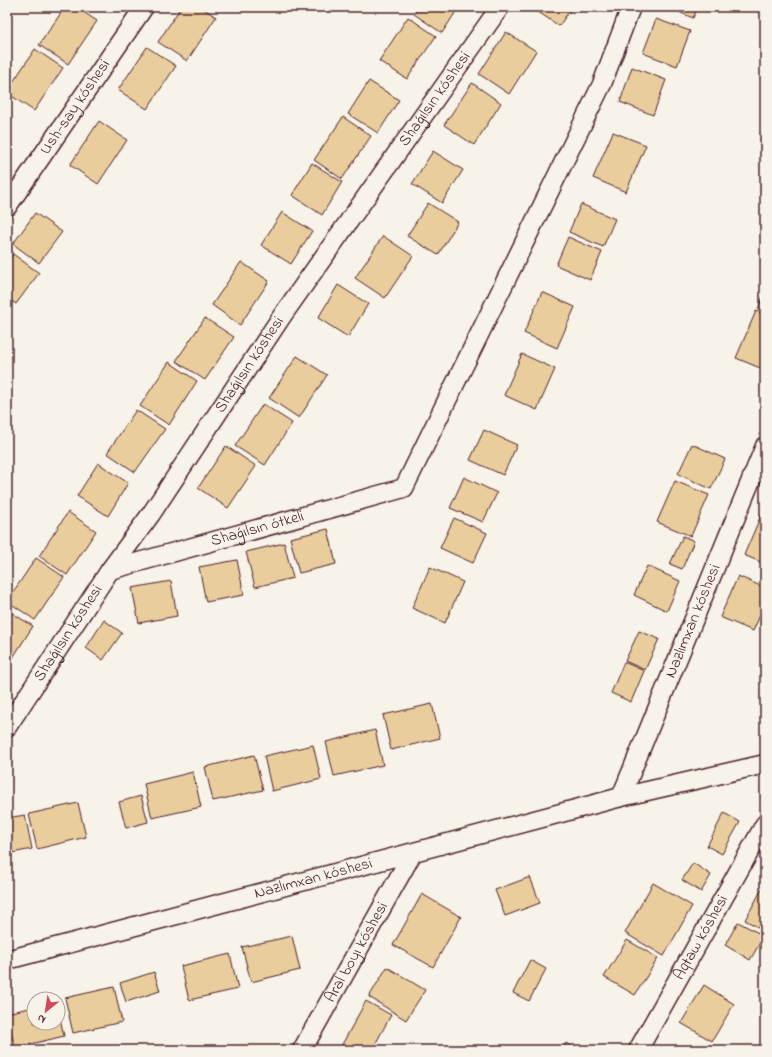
<svg xmlns="http://www.w3.org/2000/svg" width="772" height="1057" viewBox="0 0 772 1057" font-family="'Indie Flower',sans-serif">
  <style>
    .building { fill: #eacd9d; stroke: #4a1f2b }
    .lines { fill: none; stroke-linecap: round; stroke-linejoin: round }
    .street-casing { stroke: #4a1f2b; stroke-width: 21 }
    .street { stroke: #f7f3e8; stroke-width: 18 }
    .labels { text-anchor: middle; dominant-baseline: central; stroke-width: 3.5; stroke-linejoin: round; paint-order: stroke }
    .street-label { font-size: 16px; fill: #4a1f2b; stroke: #f7f3e8 }
  </style>
  <rect width="100%" height="100%" fill="#f7f3e8"/>
  <filter id="ink" filterUnits="userSpaceOnUse"><feTurbulence type="fractalNoise" baseFrequency=".025" numOctaves="2"/><feDisplacementMap in="SourceGraphic" scale="8" xChannelSelector="R" yChannelSelector="G"/><feConvolveMatrix kernelMatrix="1 2 1 2 8 2 1 2 1" color-interpolation-filters="sRGB"/></filter>
  <g filter="url(#ink)">
    <path class="building" d="M 65,7 L 76,7 L 97,21 L 68,64 L 39,45 Z
      M 181,7 L 201,7 L 216,17 L 187,61 L 158,42 Z
      M 418,7 L 459,7 L 442,33 L 414,14 Z
      M 531,7 L 572,7 L 559,26 Z
      M 667,7 L 698,7 L 693,18 Z
      M 408,17 L 436,36 L 407,79 L 379,61 Z
      M 656,19 L 690,31 L 677,66 L 643,53 Z
      M 506,32 L 536,51 L 509,94 L 479,74 Z
      M 147,47 L 176,66 L 147,109 L 118,90 Z
      M 35,49 L 63,68 L 34,111 L 7,93 L 7,91 Z
      M 632,67 L 666,80 L 653,115 L 620,102 Z
      M 369,81 L 399,100 L 378,133 L 348,114 Z
      M 472,83 L 501,103 L 474,145 L 444,125 Z
      M 343,117 L 371,136 L 342,179 L 314,160 Z
      M 99,121 L 127,140 L 98,184 L 70,165 Z
      M 613,132 L 646,145 L 626,192 L 593,178 Z
      M 433,151 L 463,170 L 442,203 L 412,184 Z
      M 312,163 L 342,182 L 322,215 L 292,195 Z
      M 428,203 L 458,222 L 438,255 L 407,236 Z
      M 581,204 L 615,219 L 603,247 L 569,232 Z
      M 282,212 L 312,231 L 291,264 L 261,245 Z
      M 35,213 L 62,232 L 39,263 L 13,244 Z
      M 383,236 L 413,256 L 385,298 L 355,278 Z
      M 568,237 L 602,252 L 590,280 L 556,265 Z
      M 13,254 L 39,273 L 16,304 L 7,298 L 7,262 Z
      M 241,262 L 269,281 L 240,325 L 212,305 Z
      M 338,285 L 368,304 L 348,337 L 318,318 Z
      M 765,291 L 765,312 L 758,309 Z
      M 542,292 L 575,307 L 557,348 L 524,333 Z
      M 756,311 L 765,315 L 765,370 L 736,358 Z
      M 205,318 L 234,337 L 205,380 L 176,361 Z
      M 522,354 L 555,369 L 537,410 L 504,395 Z
      M 297,356 L 327,375 L 299,418 L 269,398 Z
      M 169,362 L 197,381 L 169,425 L 140,406 Z
      M 263,404 L 292,423 L 265,465 L 235,446 Z
      M 136,410 L 165,429 L 135,472 L 107,453 Z
      M 484,430 L 517,445 L 503,475 L 470,460 Z
      M 692,444 L 725,459 L 711,489 L 678,474 Z
      M 226,446 L 256,466 L 228,508 L 198,488 Z
      M 98,463 L 128,483 L 108,516 L 77,496 Z
      M 464,477 L 497,493 L 483,522 L 450,508 Z
      M 675,481 L 709,495 L 691,536 L 657,522 Z
      M 68,512 L 96,531 L 67,575 L 39,556 Z
      M 762,513 L 765,515 L 765,564 L 744,555 Z
      M 454,518 L 487,533 L 473,563 L 440,548 Z
      M 328,529 L 336,564 L 299,573 L 290,538 Z
      M 683,536 L 694,541 L 682,569 L 670,564 Z
      M 284,543 L 293,578 L 255,587 L 246,552 Z
      M 36,558 L 64,577 L 35,620 L 7,601 Z
      M 237,560 L 244,595 L 206,602 L 199,567 Z
      M 647,566 L 680,581 L 667,611 L 634,595 Z
      M 430,567 L 463,582 L 445,623 L 412,608 Z
      M 738,576 L 765,588 L 765,604 L 753,631 L 720,617 Z
      M 171,581 L 177,616 L 139,623 L 132,588 Z
      M 7,610 L 33,626 L 12,659 L 7,656 Z
      M 104,620 L 122,633 L 103,660 L 86,648 Z
      M 639,631 L 659,639 L 645,670 L 625,661 Z
      M 624,662 L 644,671 L 631,702 L 611,693 Z
      M 432,704 L 440,738 L 391,750 L 383,715 Z
      M 375,730 L 383,765 L 334,776 L 326,742 Z
      M 313,745 L 321,779 L 272,791 L 264,756 Z
      M 254,755 L 263,790 L 213,801 L 205,767 Z
      M 193,772 L 201,807 L 152,818 L 144,784 Z
      M 141,796 L 148,822 L 126,828 L 119,802 Z
      M 78,803 L 86,837 L 37,849 L 29,814 Z
      M 724,813 L 740,822 L 722,854 L 707,846 Z
      M 25,815 L 32,849 L 7,854 L 7,818 Z
      M 693,863 L 711,875 L 701,892 L 682,880 Z
      M 530,877 L 540,903 L 505,916 L 495,890 Z
      M 653,883 L 692,906 L 664,956 L 625,933 Z
      M 763,887 L 765,888 L 765,931 L 745,920 Z
      M 422,894 L 461,917 L 433,967 L 393,945 Z
      M 738,922 L 764,936 L 750,960 L 725,945 Z
      M 292,936 L 300,970 L 251,982 L 242,947 Z
      M 627,940 L 658,958 L 635,995 L 604,977 Z
      M 230,954 L 238,989 L 189,1000 L 181,966 Z
      M 530,960 L 546,969 L 529,1001 L 513,993 Z
      M 387,967 L 425,990 L 406,1020 L 369,997 Z
      M 154,972 L 160,991 L 126,1002 L 120,983 Z
      M 704,985 L 734,1004 L 712,1041 L 681,1023 Z
      M 114,987 L 122,1022 L 73,1033 L 65,998 Z
      M 366,1001 L 391,1015 L 372,1050 L 339,1050 Z
      M 34,1007 L 34,1023 L 58,1023 L 58,1010 L 64,1036 L 15,1048 L 7,1013 Z
      M 566,1043 L 578,1050 L 562,1050 Z"/>
    <g class="lines">
      <g class="street-casing">
        <g id="street">
          <path id="s1" d="M 7,207 L 144,7"/>
          <path id="s2" d="M 110,570 L 404,488 L 602,84 L 631,7"/>
          <path id="s3" d="M 7,727 L 110,570 L 151,514 L 282,316 L 500,7"/>
          <path id="s4" d="M 621,797 L 765,446"/>
          <path id="s5" d="M 7,960 L 621,797 L 765,764"/>
          <path id="s6" d="M 302,1050 L 412,854"/>
          <path id="s7" d="M 638,1050 L 765,824"/>
        </g>
      </g>
      <use href="#street" class="street"/>
    </g>
  </g>
  <g class="labels">
    <g class="street-label">
      <text stroke="none"><textPath href="#s3" startOffset="760">Shaǵılsın kóshesi</textPath></text>
      <text stroke="none"><textPath href="#s1" startOffset="121">Ush-say kóshesi</textPath></text>
      <text stroke="none"><textPath href="#s3" startOffset="436">Shaǵılsın kóshesi</textPath></text>
      <text stroke="none"><textPath href="#s2" startOffset="153">Shaǵılsın ótkeli</textPath></text>
      <text stroke="none"><textPath href="#s4" startOffset="190">Nazlımxan kóshesi</textPath></text>
      <text stroke="none"><textPath href="#s3" startOffset="112">Shaǵılsın kóshesi</textPath></text>
      <text stroke="none"><textPath href="#s5" startOffset="317">Nazlımxan kóshesi</textPath></text>
      <text stroke="none"><textPath href="#s7" startOffset="129">Aqtaw kóshesi</textPath></text>
      <text stroke="none"><textPath href="#s6" startOffset="112">Aral boyı kóshesi</textPath></text>
    </g>
  </g>
  <rect width="772" height="1057" fill="none" stroke="#f7f3e8" stroke-width="24"/>
  <rect x="12" y="12" width="748" height="1033" fill="none" stroke="#4a1f2b" stroke-width="1.5" filter="url(#ink)"/>
  <g transform="translate(46 1011) rotate(210)"><circle r="19" fill="#f7f3e8" stroke="#b29e9c"/>
  <path d="M0-3L7 15L0 10L-7 15Z" fill="#d1495b"/>
  <text y="-6" font-size="11" font-weight="bold" text-anchor="middle" fill="#4a1f2b">N</text>
  </g>
</svg>
